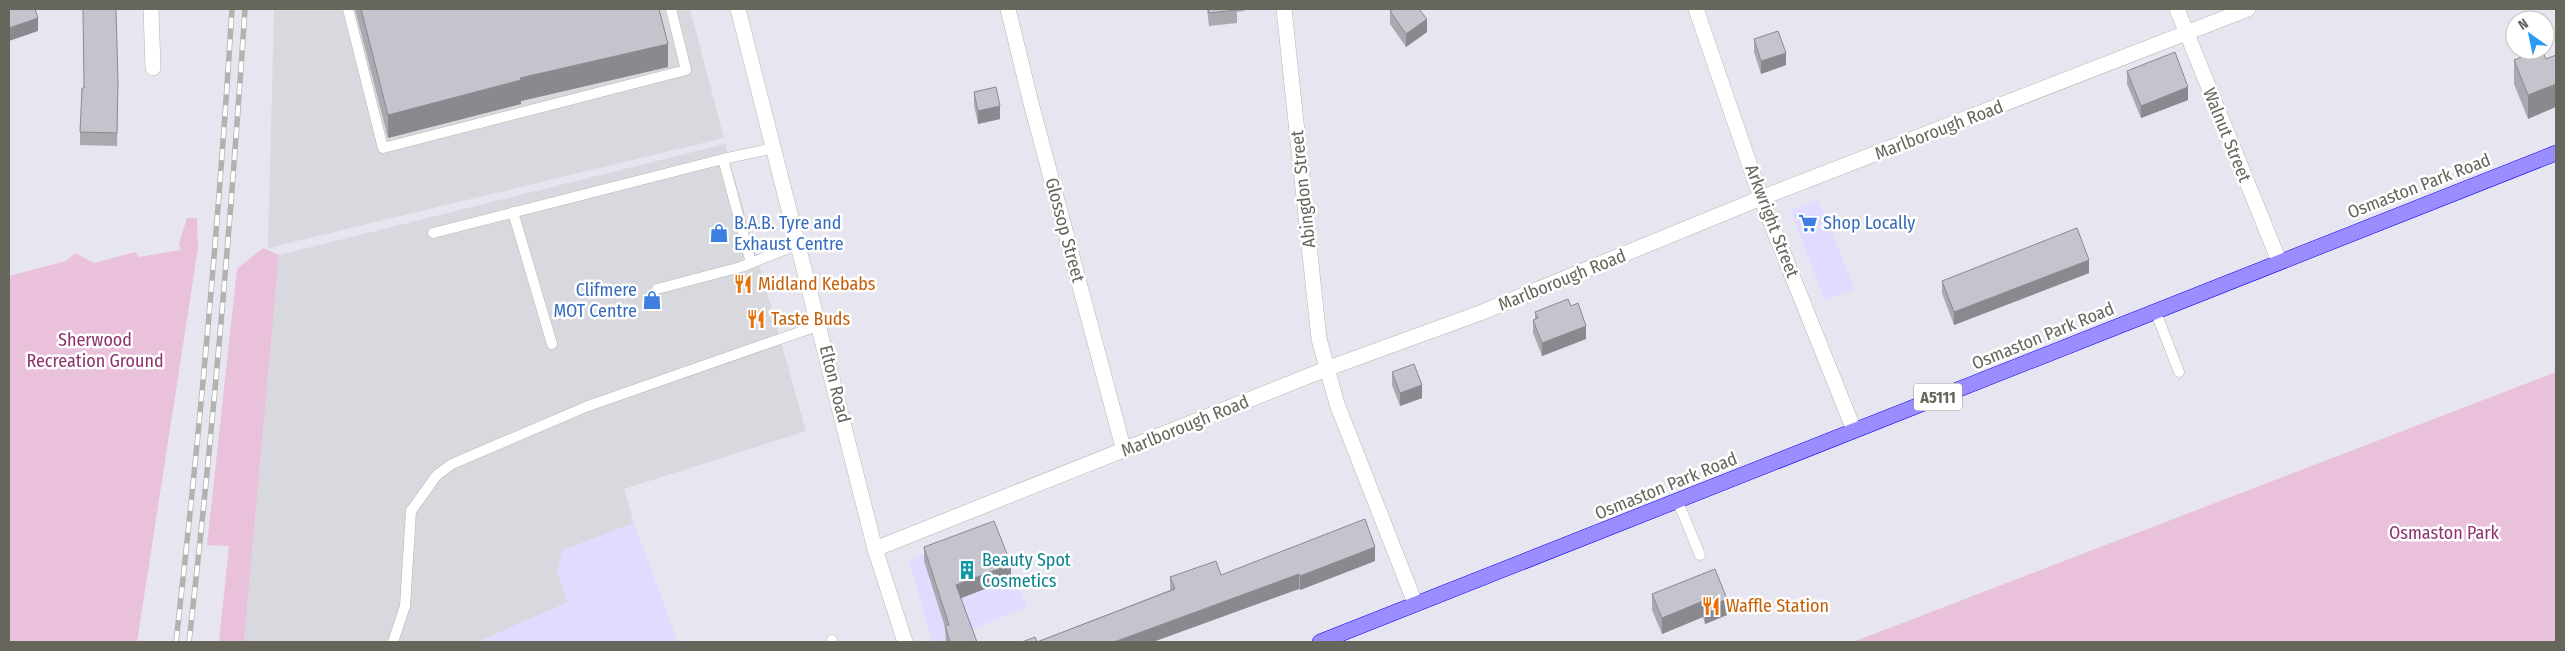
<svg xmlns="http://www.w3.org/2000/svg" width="2565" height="651" viewBox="0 0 2565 651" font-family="'Fira Sans Condensed',sans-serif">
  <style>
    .commercial { fill: #e0dcff }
    .industrial { fill: #d8d8df }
    .green { fill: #e9c1da }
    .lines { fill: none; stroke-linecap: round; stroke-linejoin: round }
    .lane-casing { stroke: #b6b6ae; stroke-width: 11 }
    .street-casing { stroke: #b6b6ae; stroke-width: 16 }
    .secondary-casing { stroke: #b9b9b0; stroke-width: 16 }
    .highway-casing { stroke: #0b00f6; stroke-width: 16 }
    .lane { stroke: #fff; stroke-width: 10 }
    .street { stroke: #fff; stroke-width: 15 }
    .secondary { stroke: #fff; stroke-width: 15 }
    .highway { stroke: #9a8eff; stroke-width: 15 }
    .rail-casing { stroke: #b2b2b0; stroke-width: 5.5 }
    .rail { stroke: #fff; stroke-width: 4; stroke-dasharray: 11; stroke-linecap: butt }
    .wall { fill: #a9a9b0 }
    .shaded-wall { fill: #8a8990 }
    .building { fill: #c5c4cd; stroke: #8a8990 }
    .labels { text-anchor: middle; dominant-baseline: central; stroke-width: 5; stroke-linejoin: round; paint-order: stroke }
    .shield { fill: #fff; stroke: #95948e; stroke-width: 1 }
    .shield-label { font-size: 16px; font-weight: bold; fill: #67665d }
    .street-label { font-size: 18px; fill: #67665d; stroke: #fff }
    .shop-label { font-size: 18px; fill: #366cbe; stroke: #fff; text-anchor: start }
    .food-label { font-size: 18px; fill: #c56008; stroke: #fff; text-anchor: start }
    .park-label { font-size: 18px; fill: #8f336a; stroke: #fff }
    .culture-label { font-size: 18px; fill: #0d838f; stroke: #fff; text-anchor: start }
  </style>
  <rect width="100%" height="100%" fill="#e7e6f0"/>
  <path class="commercial" d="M 1818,199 L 1855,289 L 1825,301 L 1790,210 Z
    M 634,523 L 678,642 L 477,642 L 567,602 L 557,571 L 563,550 Z
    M 993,525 L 1027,607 L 971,630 L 975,642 L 932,642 L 909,560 Z"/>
  <path class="industrial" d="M 274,9 L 690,9 L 724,138 L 268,248 Z
    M 725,144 L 806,431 L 624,489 L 634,523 L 563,550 L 557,571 L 568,602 L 477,642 L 244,642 L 279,255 Z"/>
  <path class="green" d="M 187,218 L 197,218 L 198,248 L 137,642 L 9,642 L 9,276 L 66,261 L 75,253 L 94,263 L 135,252 L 139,257 L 181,250 L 179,243 Z
    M 263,248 L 279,255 L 244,642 L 219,642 L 229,546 L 207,545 L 237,269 Z
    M 2556,372 L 2556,642 L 1853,642 Z"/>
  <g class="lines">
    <g class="lane-casing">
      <path id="lane" d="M 348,9 L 383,148 L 686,70 L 671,9
        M 723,159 L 751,263
        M 513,212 L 552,344
        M 433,233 L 723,159 L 774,148
        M 657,289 L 741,267 L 799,244
        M 2155,310 L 2179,372
        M 1678,502 L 1700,555
        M 832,640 L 832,642
        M 393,642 L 405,606 L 411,511 L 437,475 L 452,464 L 588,406 L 820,325"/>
    </g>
    <g class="street-casing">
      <path id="street" d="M 151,9 L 153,68
        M 1008,9 L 1031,103 L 1124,451
        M 1284,9 L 1319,339 L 1337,404 L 1415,603
        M 1696,9 L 1761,198 L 1854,430
        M 2177,9 L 2279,261
        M 875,549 L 1326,369 L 1480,313 L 1761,198 L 2248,9"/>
    </g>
    <g class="secondary-casing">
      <path id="secondary" d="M 738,9 L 875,549 L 905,642"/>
    </g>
    <g class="highway-casing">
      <path id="highway" d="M 1320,642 L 2556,153"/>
    </g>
    <use href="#lane" class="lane"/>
    <use href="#street" class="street"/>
    <use href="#secondary" class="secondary"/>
    <use href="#highway" class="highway"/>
    <g class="rail-casing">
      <path id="rail" d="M 176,642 C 200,431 219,220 232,9
        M 189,642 C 213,431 231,220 245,9"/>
    </g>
    <use href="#rail" class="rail"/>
  </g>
  <path class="wall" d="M 355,9 L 659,9 L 668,67 L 521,101 L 521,104 L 388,138 Z
    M 1207,9 L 1244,9 L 1244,11 L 1237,12 L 1237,23 L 1209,26 Z
    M 1390,11 L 1427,32 L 1406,47 L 1390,24 Z
    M 1754,39 L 1786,65 L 1761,74 L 1754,52 Z
    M 2546,59 L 2528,119 L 2514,84 L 2514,60 Z
    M 2127,71 L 2188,100 L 2141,118 L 2127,84 Z
    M 84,88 L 118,94 L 117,146 L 80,145 L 80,132 Z
    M 974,92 L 1000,119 L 978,124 L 974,105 Z
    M 2089,273 L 1954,325 L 1942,293 L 1942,281 Z
    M 1535,312 L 1586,339 L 1542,356 L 1533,333 L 1533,320 L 1535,319 Z
    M 1392,372 L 1422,398 L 1400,406 L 1392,385 Z
    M 924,547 L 1011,579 L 961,598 L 977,642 L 946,642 L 945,627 L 924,561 Z
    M 1375,561 L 1300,590 L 1299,589 L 1037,642 L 1170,590 L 1170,577 L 1221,575 Z
    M 1715,569 L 1727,615 L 1705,624 L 1703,617 L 1662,634 L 1652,610 L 1652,594 Z"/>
  <path class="shaded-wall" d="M 38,18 L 38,31 L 9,41 L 9,28 Z
    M 1427,19 L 1427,32 L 1406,47 L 1406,34 Z
    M 668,44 L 668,67 L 521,101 L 521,104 L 388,138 L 388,115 L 520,78 Z
    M 1786,53 L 1786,65 L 1761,74 L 1761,61 Z
    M 2556,84 L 2556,107 L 2528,119 L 2528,95 Z
    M 2188,87 L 2188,100 L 2141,118 L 2141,106 Z
    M 1000,106 L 1000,119 L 978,124 L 978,111 Z
    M 2089,260 L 2089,273 L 1954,325 L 1954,312 Z
    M 1586,326 L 1586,339 L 1542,356 L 1542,343 Z
    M 1422,385 L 1422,398 L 1400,406 L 1400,393 Z
    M 1375,547 L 1375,561 L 1300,590 L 1300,576 Z
    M 1011,564 L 1011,579 L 956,600 L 956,585 Z
    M 1299,574 L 1299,589 L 1153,642 L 1114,642 Z
    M 1727,599 L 1727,615 L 1705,624 L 1705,608 Z
    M 1703,601 L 1703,617 L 1662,634 L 1662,618 Z"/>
  <path class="building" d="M 9,9 L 35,9 L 38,18 L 9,28 Z
    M 83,9 L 116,9 L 118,81 L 117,133 L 80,132 L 82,88 L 84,88 Z
    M 361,9 L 659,9 L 668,44 L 520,78 L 521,80 L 388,115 Z
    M 1208,9 L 1237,9 L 1237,10 L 1209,13 Z
    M 1394,9 L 1419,9 L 1427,19 L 1406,34 L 1390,11 Z
    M 1778,31 L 1786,53 L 1761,61 L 1754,39 Z
    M 2540,50 L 2542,50 L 2546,59 L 2556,55 L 2556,84 L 2528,95 L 2514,60 Z
    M 2175,52 L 2188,87 L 2141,106 L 2127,71 Z
    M 996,87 L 1000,106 L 978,111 L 974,92 Z
    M 2077,228 L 2089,260 L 1954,312 L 1942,281 Z
    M 1568,299 L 1571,306 L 1578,303 L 1586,326 L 1542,343 L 1533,320 L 1538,318 L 1535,312 Z
    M 1414,364 L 1422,385 L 1400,393 L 1392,372 Z
    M 1365,519 L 1375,547 L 1300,576 L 1299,574 L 1114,642 L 1022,642 L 1035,637 L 1037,642 L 1175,589 L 1170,577 L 1216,561 L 1221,575 Z
    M 994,521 L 1011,564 L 956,585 L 977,642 L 950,642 L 945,626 L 949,625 L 924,547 Z
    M 1715,569 L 1727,599 L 1705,608 L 1703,601 L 1662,618 L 1652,594 Z"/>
  <defs>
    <g id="supermarket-bare" transform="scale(1.5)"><path d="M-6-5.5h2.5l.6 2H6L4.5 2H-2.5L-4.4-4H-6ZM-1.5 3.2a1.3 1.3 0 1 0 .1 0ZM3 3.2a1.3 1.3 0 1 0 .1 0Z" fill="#3f7fe0" stroke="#fff" stroke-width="2.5" paint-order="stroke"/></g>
    <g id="shop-bare" transform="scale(1.5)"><path d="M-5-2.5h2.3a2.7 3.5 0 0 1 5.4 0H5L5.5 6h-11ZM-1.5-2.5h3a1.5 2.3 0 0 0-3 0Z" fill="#3f7fe0" stroke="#fff" stroke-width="2.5" paint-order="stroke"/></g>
    <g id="restaurant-bare" transform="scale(1.5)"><path d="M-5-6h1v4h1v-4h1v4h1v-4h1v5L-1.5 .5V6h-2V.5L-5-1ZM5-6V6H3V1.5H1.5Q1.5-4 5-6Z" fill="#e8710a" stroke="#fff" stroke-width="2.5" paint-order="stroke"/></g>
    <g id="building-bare" transform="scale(1.5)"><path d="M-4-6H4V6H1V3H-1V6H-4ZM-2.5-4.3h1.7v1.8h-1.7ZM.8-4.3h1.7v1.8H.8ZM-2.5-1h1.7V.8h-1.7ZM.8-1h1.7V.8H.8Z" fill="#0f9aa8" stroke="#fff" stroke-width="2.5" paint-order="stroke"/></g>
  </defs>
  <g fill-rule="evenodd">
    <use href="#supermarket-bare" x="1808" y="223"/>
    <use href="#shop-bare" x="719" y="233"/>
    <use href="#restaurant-bare" x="743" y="284"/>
    <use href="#shop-bare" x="652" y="300"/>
    <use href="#restaurant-bare" x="756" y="319"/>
    <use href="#building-bare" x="967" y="570"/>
    <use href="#restaurant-bare" x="1711" y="606"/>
  </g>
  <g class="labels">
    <rect class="shield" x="1914" y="383.5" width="48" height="27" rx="4"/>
    <g class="shield-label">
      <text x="1938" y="397">A5111</text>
    </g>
    <g class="street-label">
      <text transform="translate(1939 130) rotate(-21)">Marlborough Road</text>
      <text transform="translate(2227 135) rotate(68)">Walnut Street</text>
      <text transform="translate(2419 186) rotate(-21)">Osmaston Park Road</text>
      <text transform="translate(1303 189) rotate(-96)">Abingdon Street</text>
      <text transform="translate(1772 221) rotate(69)">Arkwright Street</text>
      <text transform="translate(1065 230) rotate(75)">Glossop Street</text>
      <text transform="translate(1562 280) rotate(-22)">Marlborough Road</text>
      <text transform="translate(2043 336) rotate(-22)">Osmaston Park Road</text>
      <text transform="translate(835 384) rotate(76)">Elton Road</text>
      <text transform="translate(1185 426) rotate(-22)">Marlborough Road</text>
      <text transform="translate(1666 486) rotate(-22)">Osmaston Park Road</text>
    </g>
    <g class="shop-label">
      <text x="734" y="223">B.A.B. Tyre and<tspan x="734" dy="21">Exhaust Centre</tspan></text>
      <text x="1823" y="223">Shop Locally</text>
      <text x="637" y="290" text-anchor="end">Clifmere<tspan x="637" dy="21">MOT Centre</tspan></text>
    </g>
    <g class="food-label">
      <text x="758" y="284">Midland Kebabs</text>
      <text x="771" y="319">Taste Buds</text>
      <text x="1726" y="606">Waffle Station</text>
    </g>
    <g class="park-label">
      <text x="95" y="340">Sherwood<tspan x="95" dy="21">Recreation Ground</tspan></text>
      <text x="2444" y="533">Osmaston Park</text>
    </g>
    <g class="culture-label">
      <text x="982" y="560">Beauty Spot<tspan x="982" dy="21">Cosmetics</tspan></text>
    </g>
  </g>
  <rect width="2565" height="651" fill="none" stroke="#67665d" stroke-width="20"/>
  <g transform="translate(2530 35) rotate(327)"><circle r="24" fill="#ffffff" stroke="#c2c2be"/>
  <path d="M0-4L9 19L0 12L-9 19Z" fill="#2a9af2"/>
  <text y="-8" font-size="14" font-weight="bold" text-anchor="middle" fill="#67665d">N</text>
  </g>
</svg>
